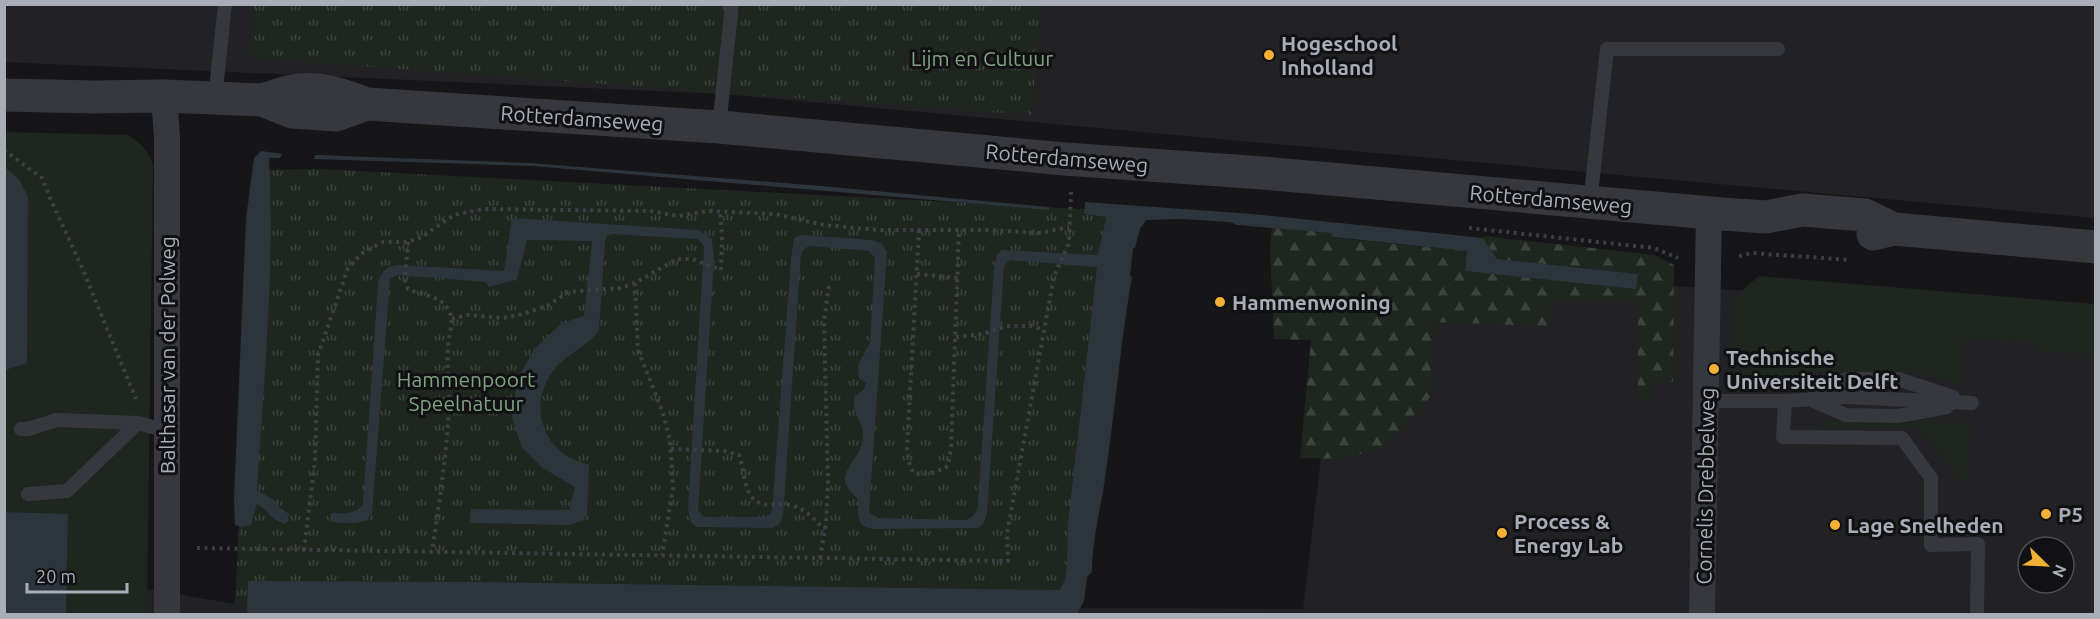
<svg xmlns="http://www.w3.org/2000/svg" width="2100" height="619" viewBox="0 0 2100 619" font-family="Ubuntu,sans-serif">
  <style>
    .built { fill: #222225; fill-rule: evenodd }
    .grass { fill: #1e261f }
    .forest { fill: url(#forest-firs) }
    .park { fill: url(#park-tufts) }
    .water { fill: #2c353c }
    .lines { fill: none; stroke-linecap: round; stroke-linejoin: round }
    .path { stroke: #3d3f44; stroke-width: 4; stroke-dasharray: 3 4.5; stroke-linecap: butt }
    .service { stroke: #37383d; stroke-width: 14 }
    .minor { stroke: #37383d; stroke-width: 26 }
    .tertiary { stroke: #37383d; stroke-width: 33 }
    .poi-dot { fill: #f2b134; stroke: #111113; stroke-width: 2 }
    .labels { text-anchor: middle; dominant-baseline: central; stroke-width: 6; stroke-linejoin: round; paint-order: stroke }
    .poi-label { font-size: 21px; font-weight: bold; fill: #a8adb8; stroke: #111113; text-anchor: start }
    .park-label { font-size: 21px; fill: #7fa381; stroke: #111113 }
    .street-label { font-size: 21px; fill: #a8adb8; stroke: #111113 }
  </style>
  <defs>
    <pattern id="forest-firs" width="22" height="20" patternUnits="userSpaceOnUse" patternTransform="scale(1.5)"><rect width="22" height="20" fill="#1e261f"/><path d="M5 1l3.5 6h-7zM16 11l3.5 6h-7z" fill="#3c433d"/></pattern>
    <pattern id="park-tufts" width="24" height="20" patternUnits="userSpaceOnUse" patternTransform="scale(1.5)"><rect width="24" height="20" fill="#1e261f"/><path d="M3 7l-1-3M5 7V3M7 7l1-3M15 17l-1-3M17 17v-4M19 17l1-3" fill="none" stroke="#3c433d"/></pattern>
  </defs>
  <rect width="100%" height="100%" fill="#161618"/>
  <path class="built" d="M 5,4 L 2095,5 L 2095,218 L 722,94 L 5,62 Z
    M 5,140 L 129,586 L 235,604 L 1303,609 L 1344,263 L 2095,315 L 2095,614 L 5,614 ZM 2028,547 L 2064,547 L 2064,583 L 2028,583 Z"/>
  <path class="grass" d="M 5,132 L 128,135 C 141,143 148,150 153,165 L 147,614 L 66,614 L 68,515 L 5,512 L 5,370 L 27,363 L 19,179 L 5,167 Z
    M 1759,276 L 2095,304 L 2095,353 L 2036,352 L 2036,342 L 1963,340 L 1962,385 L 1924,374 L 1819,372 L 1771,388 L 1746,388 L 1739,383 L 1733,376 L 1733,298 Z
    M 1814,421 L 1970,423 L 1969,485 L 1960,484 L 1959,475 L 1917,427 L 1818,426 Z"/>
  <path class="forest" d="M 1272,227 L 1332,233 L 1337,238 L 1467,251 L 1465,271 L 1636,289 L 1638,274 L 1497,259 L 1483,238 L 1484,236 L 1655,255 L 1674,265 L 1673,382 L 1651,383 L 1650,401 L 1638,401 L 1638,302 L 1551,301 L 1550,326 L 1433,322 L 1430,397 L 1383,449 L 1355,455 L 1351,459 L 1300,458 L 1311,340 L 1274,339 L 1270,247 Z"/>
  <path class="park" d="M 254,5 L 1042,5 L 1031,115 L 249,58 Z
    M 321,169 L 1122,211 L 1070,607 L 235,604 L 256,170 Z"/>
  <path class="water" d="M 261,151 L 282,154 L 280,158 L 269,158 C 275,268 264,379 257,490 L 274,500 L 280,508 L 289,514 L 288,521 L 285,524 C 271,521 268,509 257,504 L 251,525 L 242,527 L 235,525 L 234,499 L 246,219 L 254,158 Z
    M 315,155 L 530,163 L 821,186 L 1049,207 L 1049,210 L 533,166 L 314,159 Z
    M 5,167 L 19,179 L 28,197 L 27,363 L 5,370 Z
    M 1085,202 L 1253,214 L 1483,238 L 1497,259 L 1638,274 L 1636,289 L 1465,271 L 1467,251 L 1333,237 L 1331,233 L 1237,225 L 1230,222 L 1182,219 L 1146,220 L 1140,229 L 1135,248 L 1133,248 L 1130,276 L 1132,277 C 1121,339 1116,401 1107,464 C 1103,500 1092,536 1092,572 L 1087,577 L 1084,601 L 1077,614 L 277,614 L 247,613 L 248,581 L 471,582 L 1059,590 C 1071,581 1066,539 1068,523 L 1097,267 L 1010,260 L 1004,266 L 987,513 L 984,523 L 979,528 L 873,529 C 856,527 858,514 858,500 C 854,494 846,489 845,480 C 845,465 862,456 863,437 C 864,421 850,412 855,396 L 864,389 L 866,383 L 859,378 L 858,370 L 859,363 L 870,343 L 875,258 L 869,251 L 809,246 L 803,250 L 801,254 L 783,517 L 779,524 L 772,528 L 697,527 C 688,522 689,515 688,506 L 704,247 L 701,242 L 697,239 L 612,234 L 607,236 L 605,242 L 599,330 C 590,345 566,354 554,370 C 532,397 537,437 567,456 C 574,460 582,462 589,465 L 587,516 L 579,522 L 568,525 L 470,523 L 471,509 L 569,510 L 575,487 L 543,468 L 522,448 L 512,418 L 517,380 L 534,349 L 562,323 L 584,316 L 592,241 L 527,240 L 517,279 L 489,287 L 486,282 L 397,275 L 390,279 L 372,514 C 363,526 347,523 332,522 L 331,513 C 343,513 358,515 363,503 L 378,283 C 381,271 387,266 399,265 L 504,271 L 512,218 L 698,230 L 712,239 L 714,261 L 698,510 L 703,516 L 708,517 L 765,517 L 772,512 L 791,259 L 794,238 L 801,235 L 872,240 L 882,244 L 887,252 L 869,512 L 876,518 L 966,520 C 974,517 977,512 978,504 L 994,267 L 997,255 L 1002,250 L 1098,255 L 1106,217 L 1084,214 Z
    M 5,512 L 68,514 L 66,614 L 5,614 Z"/>
  <g class="lines">
    <path class="path" d="M 4,150 L 42,178 L 50,198 L 80,263 L 136,399
      M 1469,228 L 1654,248 L 1678,258
      M 919,230 L 907,448 L 909,462 L 913,473 C 928,475 936,473 948,466 L 951,448 L 959,230
      M 408,242 L 405,280 L 408,289 C 420,295 440,295 448,309 C 455,320 449,333 448,345 C 446,365 450,385 449,405 C 447,454 439,503 432,552
      M 1739,256 L 1752,253 L 1851,260
      M 917,274 L 958,278
      M 635,283 L 638,350 L 663,413 L 670,440 L 673,488 L 662,555
      M 452,319 L 467,315 L 503,318 L 523,314 L 549,305 L 568,292 L 620,288 L 635,283 L 677,259 L 692,259 L 721,270 L 722,236 L 720,212
      M 956,337 L 983,334 L 1007,326 L 1031,326 L 1044,330
      M 671,449 L 724,451 L 739,455 C 744,468 743,484 751,496 C 761,510 776,502 790,505 C 805,508 815,519 824,530
      M 197,548 L 1008,561 L 1007,534 L 1054,276 L 1069,243 L 1071,192
      M 304,550 L 315,460 L 318,355 L 348,268 L 361,254 L 383,242 L 408,242 L 422,237 L 454,215 L 483,209 L 650,211 L 678,216 L 708,211 L 775,214 L 824,225 L 878,230 L 987,230 L 1041,233 L 1069,227
      M 820,558 L 826,523 L 828,482 L 824,321 L 829,285"/>
    <path class="service" d="M 215,99 L 225,4
      M 719,127 L 732,4
      M 1590,203 L 1607,49 L 1778,49
      M 1814,396 L 1847,379 L 1898,379 L 1953,397
      M 1707,401 L 1785,401 L 1847,397 L 1972,403
      M 1785,401 L 1783,437 L 1902,438 L 1931,478 L 1931,545 L 1978,544 L 1977,614
      M 1814,401 L 1846,415 L 1898,416 L 1947,407
      M 21,429 L 28,429 L 57,420 L 138,423 L 167,431
      M 28,494 L 67,491 L 138,423"/>
    <path class="minor" d="M 164,96 L 167,137 L 167,614
      M 1702,614 L 1709,213"/>
    <path class="tertiary" d="M 4,95 L 94,97 L 164,96 L 262,100 L 292,112 L 336,115 L 367,104
      M 262,100 C 272,97 283,93 293,91 C 319,86 344,95 367,104 L 719,127 L 1065,159 L 1263,173 L 1722,214 L 1766,217 L 1802,210 L 1865,215 L 1894,229
      M 1873,234 L 1894,229 L 2096,247"/>
  </g>
  <g class="poi-dot">
    <circle cx="1269" cy="55" r="6"/>
    <circle cx="1220" cy="302" r="6"/>
    <circle cx="1714" cy="369" r="6"/>
    <circle cx="2046" cy="514" r="6"/>
    <circle cx="1835" cy="525" r="6"/>
    <circle cx="1502" cy="533" r="6"/>
  </g>
  <g class="labels">
    <g class="poi-label">
      <text x="1281" y="43">Hogeschool<tspan x="1281" dy="24">Inholland</tspan></text>
      <text x="1232" y="302">Hammenwoning</text>
      <text x="1726" y="357">Technische<tspan x="1726" dy="24">Universiteit Delft</tspan></text>
      <text x="2058" y="514">P5</text>
      <text x="1514" y="521">Process &amp;<tspan x="1514" dy="24">Energy Lab</tspan></text>
      <text x="1847" y="525">Lage Snelheden</text>
    </g>
    <g class="park-label">
      <text x="982" y="58">Lijm en Cultuur</text>
      <text x="466" y="379">Hammenpoort<tspan x="466" dy="24">Speelnatuur</tspan></text>
    </g>
    <g class="street-label">
      <text transform="translate(582 118) rotate(4)">Rotterdamseweg</text>
      <text transform="translate(1067 158) rotate(5)">Rotterdamseweg</text>
      <text transform="translate(1551 199) rotate(5)">Rotterdamseweg</text>
      <text transform="translate(167 355) rotate(-90)">Balthasar van der Polweg</text>
      <text transform="translate(1705 486) rotate(-89)">Cornelis Drebbelweg</text>
    </g>
  </g>
  <rect width="2100" height="619" fill="none" stroke="#a8adb8" stroke-width="12"/>
  <g transform="translate(2046 565) rotate(114)"><circle r="28" fill="#111113" stroke="#4d4f55" stroke-width="1.5"/>
  <path d="M0-4.5L10 22L0 15L-10 22Z" fill="#f2b134"/>
  <text y="-9" font-size="16" font-weight="bold" text-anchor="middle" fill="#a8adb8">N</text>
  </g>
  <path d="M27 583v9h100v-9" fill="none" stroke="#a8adb8" stroke-width="3"/>
  <text x="36" y="583" font-size="18" fill="#a8adb8" stroke="#111113" stroke-width="4.5" paint-order="stroke">20 m</text>
</svg>
